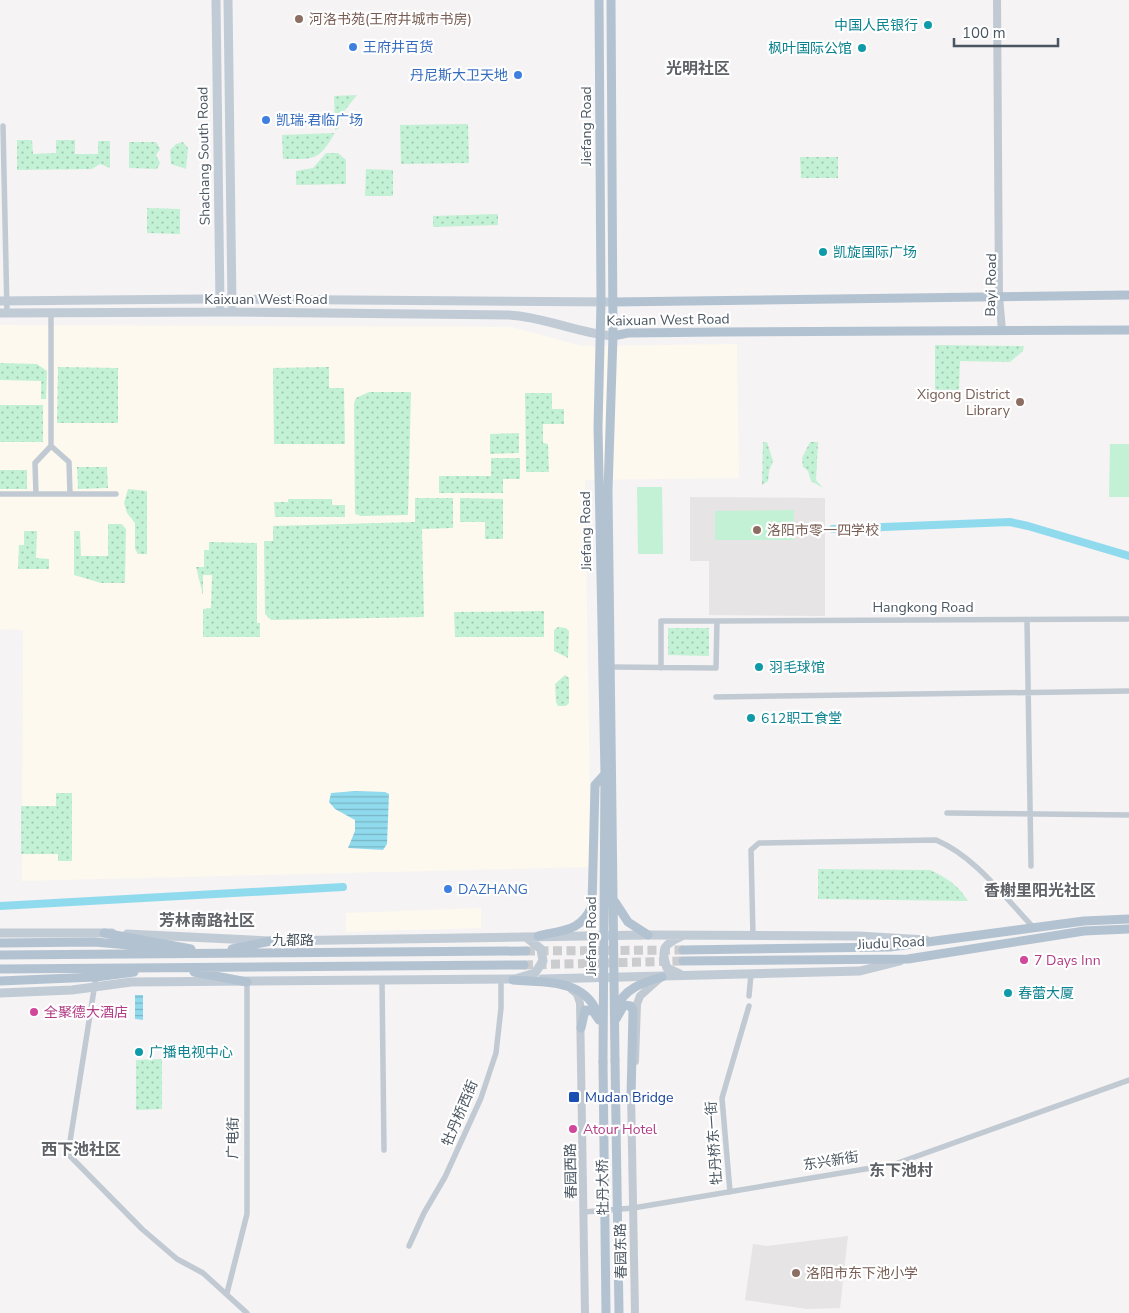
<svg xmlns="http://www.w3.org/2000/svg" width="1129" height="1313" viewBox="0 0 1129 1313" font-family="'Nunito Sans','Noto Sans SC',sans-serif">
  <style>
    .commercial { fill: #fdf9ef }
    .education { fill: #e6e4e5 }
    .grass { fill: url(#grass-dots) }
    .park { fill: #c3f1d5 }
    .water { fill: url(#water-rules) }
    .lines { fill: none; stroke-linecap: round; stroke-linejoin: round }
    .canal { stroke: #90daee; stroke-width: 8 }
    .primary-tunnel { stroke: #caccce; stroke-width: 9; stroke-dasharray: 9 4.5; stroke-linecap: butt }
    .minor { stroke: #c1cad2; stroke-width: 5.5 }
    .tertiary { stroke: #c1cad2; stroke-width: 8 }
    .secondary { stroke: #c1cbd6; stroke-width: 9 }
    .primary { stroke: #b3c2d1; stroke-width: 9 }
    .primary-bridge { stroke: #b3c2d1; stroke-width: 9 }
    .education-dot { fill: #8d6e63; stroke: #fff; stroke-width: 2 }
    .culture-dot { fill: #0f9aa8; stroke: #fff; stroke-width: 2 }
    .shop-dot { fill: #3f7fe0; stroke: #fff; stroke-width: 2 }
    .hotel-dot { fill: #d1479c; stroke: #fff; stroke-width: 2 }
    .transit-dot { fill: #1a4fb4; stroke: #fff; stroke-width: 2 }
    .labels { text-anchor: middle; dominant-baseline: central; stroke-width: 4.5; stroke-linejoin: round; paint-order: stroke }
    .education-label { font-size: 14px; fill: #785e54; stroke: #fff; text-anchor: start }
    .culture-label { font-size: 14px; fill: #0d838f; stroke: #fff; text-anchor: start }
    .shop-label { font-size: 14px; fill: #366cbe; stroke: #fff; text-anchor: start }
    .street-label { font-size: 14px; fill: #4a5661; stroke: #fff }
    .hotel-label { font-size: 14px; fill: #b23c85; stroke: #fff; text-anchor: start }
    .transit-label { font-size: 14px; fill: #164399; stroke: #fff; text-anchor: start }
    .quarter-label { font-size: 16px; font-weight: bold; fill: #5f6368; stroke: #fff }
  </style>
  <defs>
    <pattern id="grass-dots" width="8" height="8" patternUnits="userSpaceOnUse" patternTransform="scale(1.25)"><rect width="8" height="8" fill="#c3f1d5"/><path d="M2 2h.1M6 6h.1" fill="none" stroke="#a0c6b0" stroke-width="1.8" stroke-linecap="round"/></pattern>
    <pattern id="water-rules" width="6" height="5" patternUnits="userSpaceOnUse" patternTransform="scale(1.25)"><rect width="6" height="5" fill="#90daee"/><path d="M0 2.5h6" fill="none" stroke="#78b4c4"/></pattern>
  </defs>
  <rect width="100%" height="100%" fill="#f5f3f3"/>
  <path class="commercial" d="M 0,325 L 512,327 L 582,346 L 737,344 L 739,478 L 585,480 L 591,867 L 22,881 L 23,630 L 0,629 Z
    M 481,908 L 481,928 L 346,932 L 346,913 Z"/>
  <path class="education" d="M 690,497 L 825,498 L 825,616 L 709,615 L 709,561 L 690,561 Z
    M 848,1236 L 840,1308 L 807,1309 L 745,1300 L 753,1244 L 767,1246 Z"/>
  <path class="grass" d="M 357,95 L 345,110 L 338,129 L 335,130 L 334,96 Z
    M 468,124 L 469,163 L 401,164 L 400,125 Z
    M 335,133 C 318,161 316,159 283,159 L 282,135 Z
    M 17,140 L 32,140 L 33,154 L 56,153 L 56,140 L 75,140 L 75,154 L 98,154 L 98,141 L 110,141 L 110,168 L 100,164 L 92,169 L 17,170 Z
    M 129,142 L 156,142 L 160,149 L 156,155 L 160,163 L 157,169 L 129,168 Z
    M 183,142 L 188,148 L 186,169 L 171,164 L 170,150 L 176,144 Z
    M 326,153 L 338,153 L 346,160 L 346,184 L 296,185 L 296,171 L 313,168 Z
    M 800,157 L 838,157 L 838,178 L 801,178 Z
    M 366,169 L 393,170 L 393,196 L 365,196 Z
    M 147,208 L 180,209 L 180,234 L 147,233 Z
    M 498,214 L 498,225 L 433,227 L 433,216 Z
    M 935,345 L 1024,346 L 1023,351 L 1010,362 L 960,361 L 959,390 L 935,390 Z
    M 0,363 L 37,364 L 47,371 L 46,399 L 41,399 L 41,381 L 0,380 Z
    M 58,367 L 118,368 L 118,423 L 57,423 Z
    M 329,367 L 329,388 L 344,388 L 345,444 L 274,444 L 273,368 Z
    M 369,392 L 411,392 L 408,515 L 361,516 L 355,514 L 354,403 L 356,398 Z
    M 525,393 L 552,393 L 552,409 L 564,409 L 564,424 L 543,424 L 543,443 L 548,444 L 549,472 L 526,472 Z
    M 0,405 L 43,405 L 43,442 L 0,442 Z
    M 519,433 L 519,453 L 490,454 L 490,434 Z
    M 763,442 L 767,442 L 773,461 L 769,471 L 768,481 L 762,485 Z
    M 810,442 L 818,442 L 816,480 L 823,488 L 811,481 L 808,471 L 803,467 L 802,458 Z
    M 491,458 L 520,458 L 520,479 L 503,479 L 503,493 L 439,493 L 439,476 L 491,476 Z
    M 77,467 L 107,467 L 108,488 L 78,489 Z
    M 0,470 L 27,470 L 27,489 L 0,489 Z
    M 128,489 L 147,491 L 147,554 L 138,554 L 135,549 L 135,523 L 127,513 L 124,503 Z
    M 415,498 L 453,498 L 453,528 L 422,529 L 424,617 L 271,620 L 265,614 L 264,541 L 273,541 L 273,526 L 415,522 Z
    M 460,498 L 503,499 L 503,539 L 485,539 L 485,522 L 460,522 Z
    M 288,499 L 332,499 L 332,505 L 345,505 L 345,517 L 275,517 L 274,502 L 288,502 Z
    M 108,524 L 122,524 L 126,529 L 125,583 L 101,583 L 74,575 L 74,531 L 80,531 L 81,556 L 108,556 Z
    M 24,531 L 37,531 L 36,558 L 49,559 L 49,569 L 18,569 L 19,545 L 24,545 Z
    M 209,542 L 257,543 L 257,623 L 260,623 L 260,637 L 203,637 L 203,609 L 211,608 L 212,575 L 203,575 L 203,595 L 196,567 L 204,567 L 204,550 L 209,550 Z
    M 544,611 L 544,637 L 455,637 L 454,612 Z
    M 558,627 L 566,628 L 569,631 L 568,658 L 554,651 L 554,630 Z
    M 668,628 L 709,628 L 709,656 L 668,655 Z
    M 565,675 L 569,678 L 569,703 L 566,706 L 558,706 L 556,702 L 555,684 Z
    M 56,793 L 72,793 L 72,861 L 58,861 L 58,854 L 21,854 L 21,806 L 56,806 Z
    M 818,869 L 930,870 C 946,877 959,886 968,901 L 818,899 Z
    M 162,1059 L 162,1109 L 136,1110 L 136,1060 Z"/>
  <path class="park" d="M 1110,444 L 1129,444 L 1129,497 L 1109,497 Z
    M 637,487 L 662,487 L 663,554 L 638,554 Z
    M 794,510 L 794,540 L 715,540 L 715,511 Z"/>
  <path class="water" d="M 355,791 L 385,792 L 389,794 L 387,844 L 383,850 L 348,848 L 355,831 L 355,820 L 335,809 L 329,802 L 331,793 Z
    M 135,995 L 143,995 L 143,1020 L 135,1019 Z"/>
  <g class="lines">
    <path class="canal" d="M 833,529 L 1010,522 L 1028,526 L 1129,556
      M 0,906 L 343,887"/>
    <path class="primary-tunnel" d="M 526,951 L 683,950
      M 524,965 L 683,961"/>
    <path class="minor" d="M 3,126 L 7,313
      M 51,446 L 69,462 L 70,494
      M 0,494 L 116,494
      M 36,494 L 35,463 L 51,446 L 51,313
      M 1027,620 L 1031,866
      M 717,621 L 1129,619
      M 611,667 L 716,668 L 717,621 L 661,621 L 661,668
      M 716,697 L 1129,691
      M 947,813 L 1129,815
      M 753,936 L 751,850 L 759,843 L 936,840 C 976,857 1005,898 1035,929
      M 96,977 L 68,1154 L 142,1229 L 177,1259 L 203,1273 L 247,1313
      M 382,980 L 384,1150
      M 749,996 L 751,974
      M 730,1192 L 722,1098 L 749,1006
      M 584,1212 L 633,1208 L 895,1164 L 1129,1080
      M 409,1246 L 424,1213 L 445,1177 L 481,1098 L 496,1053 L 501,1008 L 501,980
      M 227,1293 L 247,1214 L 247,982"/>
    <path class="tertiary" d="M 997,0 L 999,296 L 1002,330
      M 572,990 L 577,994 L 580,1003 L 585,1313
      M 635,1061 L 637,1004 L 640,996 L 659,979
      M 631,1093 L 635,1313"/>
    <path class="secondary" d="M 216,0 L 220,305
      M 228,0 L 232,305
      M 0,301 L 203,299 L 613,302
      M 0,313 L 232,312 L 509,315 C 545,317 577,333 613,336
      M 0,933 L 112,933
      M 127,934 L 271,941 L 648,935 L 859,936 L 926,940
      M 680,974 L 667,968 C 660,949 664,944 682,936
      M 515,979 L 535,973 L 543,961 L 541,949 L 526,937
      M 542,979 L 860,971 L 900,961
      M 0,993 L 72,990 L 131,982 L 519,979"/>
    <path class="primary" d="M 599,0 L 601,302 L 598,427 L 605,774 L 603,1062
      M 611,0 L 613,336 L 608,490 L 615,1060
      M 613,302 L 1129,295
      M 613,336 L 628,333 L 720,332 L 1129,330
      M 615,902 L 628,922 L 648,935
      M 104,933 L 191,949
      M 538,936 C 562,930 581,932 592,906 L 595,785 L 605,774
      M 0,943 L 94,942 L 164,948
      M 232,949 L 271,941
      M 683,950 L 890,947 L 1084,921 L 1129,919
      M 0,955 L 526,951
      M 683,961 L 908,959 L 1084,931 L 1129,929
      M 0,969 L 524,965
      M 194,972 L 247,982
      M 513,980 C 548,983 588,978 600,1020
      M 0,981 L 96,977 L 134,972
      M 617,1009 C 622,989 644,982 662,977
      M 616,1019 L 624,1005 L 631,1006 L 633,1011 L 631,1098
      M 581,1028 L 585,1010 L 593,1011 L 599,1020"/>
    <path class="primary-bridge" d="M 615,1060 L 619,1313
      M 603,1062 L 606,1313"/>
  </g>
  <g class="education-dot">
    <circle cx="299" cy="19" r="5"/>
    <circle cx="1020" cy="402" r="5"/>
    <circle cx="757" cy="530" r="5"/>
    <circle cx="796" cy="1273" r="5"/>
  </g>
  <g class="culture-dot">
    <circle cx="928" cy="25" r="5"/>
    <circle cx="862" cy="48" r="5"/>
    <circle cx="823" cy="252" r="5"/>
    <circle cx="759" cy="667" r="5"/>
    <circle cx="751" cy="718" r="5"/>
    <circle cx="1008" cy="993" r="5"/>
    <circle cx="139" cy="1052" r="5"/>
  </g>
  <g class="shop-dot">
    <circle cx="353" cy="47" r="5"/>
    <circle cx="518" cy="75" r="5"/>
    <circle cx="266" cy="120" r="5"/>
    <circle cx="448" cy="889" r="5"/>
  </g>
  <g class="hotel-dot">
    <circle cx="1024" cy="960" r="5"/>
    <circle cx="34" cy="1012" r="5"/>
    <circle cx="573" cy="1129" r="5"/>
  </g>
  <rect class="transit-dot" x="568" y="1091" width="12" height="12" rx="2.5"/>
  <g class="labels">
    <g class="education-label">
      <text x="309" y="19">河洛书苑(王府井城市书房)</text>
      <text x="1010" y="394" text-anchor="end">Xigong District<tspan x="1010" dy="16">Library</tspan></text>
      <text x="767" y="530">洛阳市零一四学校</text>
      <text x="806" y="1273">洛阳市东下池小学</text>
    </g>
    <g class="culture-label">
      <text x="918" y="25" text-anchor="end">中国人民银行</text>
      <text x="852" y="48" text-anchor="end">枫叶国际公馆</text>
      <text x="833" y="252">凯旋国际广场</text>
      <text x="769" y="667">羽毛球馆</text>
      <text x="761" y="718">612职工食堂</text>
      <text x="1018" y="993">春蕾大厦</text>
      <text x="149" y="1052">广播电视中心</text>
    </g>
    <g class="shop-label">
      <text x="363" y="47">王府井百货</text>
      <text x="508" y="75" text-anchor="end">丹尼斯大卫天地</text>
      <text x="276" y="120">凯瑞·君临广场</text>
      <text x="458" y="889">DAZHANG</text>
    </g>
    <g class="street-label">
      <text transform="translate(586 126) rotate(-90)">Jiefang Road</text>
      <text transform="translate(204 156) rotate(-91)">Shachang South Road</text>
      <text transform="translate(991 285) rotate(-89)">Bayi Road</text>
      <text x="266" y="299">Kaixuan West Road</text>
      <text transform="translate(668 320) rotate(-1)">Kaixuan West Road</text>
      <text transform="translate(586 531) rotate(-91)">Jiefang Road</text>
      <text x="923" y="607">Hangkong Road</text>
      <text transform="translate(591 936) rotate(-90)">Jiefang Road</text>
      <text x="293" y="940">九都路</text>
      <text transform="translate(891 943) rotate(-3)">Jiudu Road</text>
      <text transform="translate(460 1113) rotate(-67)">牡丹桥西街</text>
      <text transform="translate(233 1138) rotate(-89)">广电街</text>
      <text transform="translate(714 1143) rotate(-94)">牡丹桥东一街</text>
      <text transform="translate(831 1161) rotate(-9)">东兴新街</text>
      <text transform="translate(571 1171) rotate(-91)">春园西路</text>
      <text transform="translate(603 1187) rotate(-91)">牡丹大桥</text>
      <text transform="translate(621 1251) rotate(-91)">春园东路</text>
    </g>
    <g class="hotel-label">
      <text x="1034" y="960">7 Days Inn</text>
      <text x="44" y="1012">全聚德大酒店</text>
      <text x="583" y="1129">Atour Hotel</text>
    </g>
    <g class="transit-label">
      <text x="585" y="1097">Mudan Bridge</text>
    </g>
    <g class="quarter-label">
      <text x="698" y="69">光明社区</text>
      <text x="1040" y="891">香榭里阳光社区</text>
      <text x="207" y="921">芳林南路社区</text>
      <text x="81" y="1150">西下池社区</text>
      <text x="901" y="1171">东下池村</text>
    </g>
  </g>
  <path d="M954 38v8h104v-8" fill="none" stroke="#4a5661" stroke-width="2.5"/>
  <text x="962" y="38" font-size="15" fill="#4a5661" stroke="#ffffff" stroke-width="4" paint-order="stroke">100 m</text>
</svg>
